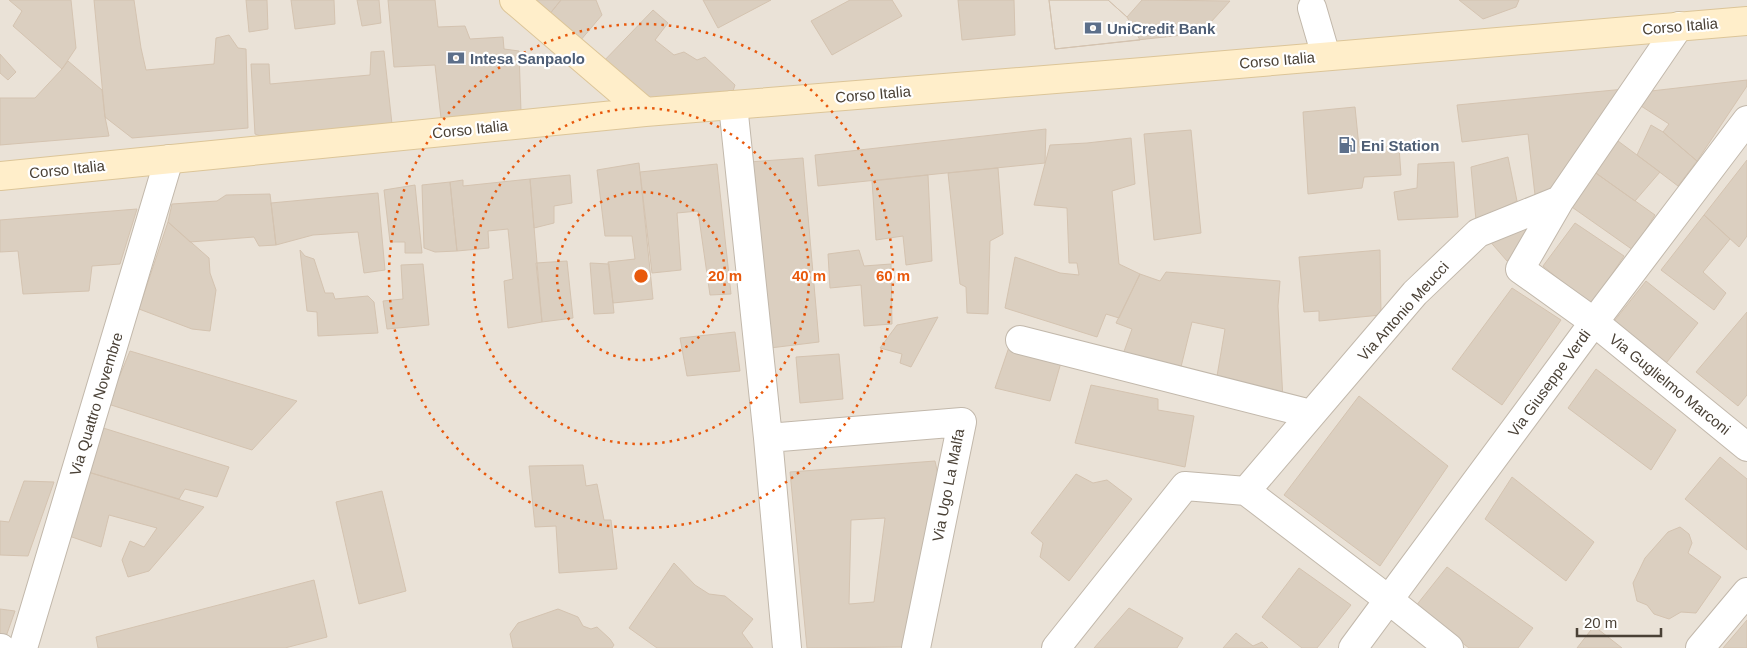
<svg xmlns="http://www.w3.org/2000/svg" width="1747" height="648" viewBox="0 0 1747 648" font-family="Arial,sans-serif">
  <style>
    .residential { fill: #eae2d7 }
    .building { fill: #dbcfc0; stroke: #d4c3b0; fill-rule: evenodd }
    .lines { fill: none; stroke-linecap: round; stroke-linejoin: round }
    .street-casing { stroke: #c2b8ab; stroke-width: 30 }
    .secondary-casing { stroke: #dcc598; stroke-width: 30 }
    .street { stroke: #fff; stroke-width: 28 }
    .secondary { stroke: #ffeeca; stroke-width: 28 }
    .ring { fill: none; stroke: #e8590c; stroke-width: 2.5; stroke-dasharray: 2.5 5 }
    .labels { text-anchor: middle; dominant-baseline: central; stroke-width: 4.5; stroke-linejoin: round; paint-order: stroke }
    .street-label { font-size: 15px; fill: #4a4136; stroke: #fff }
    .service-label { font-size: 15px; font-weight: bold; fill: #4e5e75; stroke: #fff; text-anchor: start }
    .centre { fill: #e8590c; stroke: #fff; stroke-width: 2.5 }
    .ring-label { font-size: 15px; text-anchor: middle; font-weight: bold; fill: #e8590c; stroke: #fff; stroke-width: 4.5; stroke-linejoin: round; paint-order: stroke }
  </style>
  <rect width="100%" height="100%" fill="#f6f1e9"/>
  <path class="residential" d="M 0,0 L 1747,0 L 1747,648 L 0,648 Z"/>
  <path class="building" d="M 9,0 L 71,0 L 76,48 L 62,69 L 13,26 L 22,11 Z
    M 94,0 L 134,0 L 141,48 L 146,70 L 214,64 L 216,38 L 229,35 L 238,48 L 246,49 L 248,128 L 132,138 L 105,117 Z
    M 246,0 L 267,0 L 268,29 L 249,32 Z
    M 291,0 L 334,0 L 335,24 L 295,29 Z
    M 357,0 L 379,0 L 381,23 L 362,26 Z
    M 388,0 L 435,0 L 438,27 L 465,26 L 470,39 L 503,37 L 504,49 L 519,51 L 521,112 L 441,118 L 435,65 L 394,67 Z
    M 530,0 L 561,0 L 548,16 Z
    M 561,0 L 596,0 L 602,15 L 580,41 L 548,16 Z
    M 703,0 L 771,0 L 718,28 Z
    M 850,0 L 892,0 L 902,16 L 832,55 L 811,21 Z
    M 958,0 L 1014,0 L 1015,35 L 962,40 Z
    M 1049,0 L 1108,0 L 1127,17 L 1142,0 L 1230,1 L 1201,33 L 1055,49 Z
    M 1049,0 L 1108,0 L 1127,17 L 1140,40 L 1055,49 Z
    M 1459,0 L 1519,0 L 1516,7 L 1483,19 Z
    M 653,10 L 668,23 L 655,40 L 674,55 L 684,52 L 697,60 L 705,57 L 735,85 L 732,94 L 644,102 L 601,64 Z
    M 384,51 L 392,124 L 266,138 L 255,134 L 251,64 L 269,64 L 270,84 L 370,75 L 371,52 Z
    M 0,54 L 16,72 L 8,80 L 0,73 Z
    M 68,61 L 102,90 L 105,117 L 109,136 L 0,145 L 0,98 L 35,98 L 62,69 Z
    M 1747,80 L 1747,86 L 1697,161 L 1663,132 L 1669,124 L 1641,106 L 1651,91 Z
    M 1625,89 L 1552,189 L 1535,195 L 1528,134 L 1462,142 L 1457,105 Z
    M 1355,107 L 1359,147 L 1399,147 L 1401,175 L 1364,177 L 1362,188 L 1308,194 L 1303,112 Z
    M 1651,125 L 1663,132 L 1697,161 L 1678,186 L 1637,155 Z
    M 1046,129 L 1045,163 L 818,186 L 815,155 Z
    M 1191,130 L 1201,233 L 1154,240 L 1144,134 Z
    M 1131,138 L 1135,184 L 1112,191 L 1119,264 L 1140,274 L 1119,318 L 1106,314 L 1097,337 L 1005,308 L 1015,257 L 1060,273 L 1079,275 L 1077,263 L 1069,263 L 1067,208 L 1034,205 L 1050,145 L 1087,143 Z
    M 1618,141 L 1660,172 L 1635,201 L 1593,171 Z
    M 1508,157 L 1517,201 L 1476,220 L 1471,167 Z
    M 803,158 L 819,342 L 770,348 L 749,162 Z
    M 1747,160 L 1747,236 L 1739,247 L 1704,215 Z
    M 1454,162 L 1458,217 L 1398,220 L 1394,192 L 1417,188 L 1418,164 Z
    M 639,163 L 653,299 L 613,303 L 608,262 L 635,259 L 632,236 L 605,236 L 597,170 Z
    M 717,164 L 731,294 L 710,295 L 698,211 L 677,213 L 681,270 L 652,273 L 640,172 Z
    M 998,168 L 1003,234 L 990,241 L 988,314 L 967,313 L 966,287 L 960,284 L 948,173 Z
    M 1593,171 L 1655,215 L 1633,250 L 1569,205 Z
    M 570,175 L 572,203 L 554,206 L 554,223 L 534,228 L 530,179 Z
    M 928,175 L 932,261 L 906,265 L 903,236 L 876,240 L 872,181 Z
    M 530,179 L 542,322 L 508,328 L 504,281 L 513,279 L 508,229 L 488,231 L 489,248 L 457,251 L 450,182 L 463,180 L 463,186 Z
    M 450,182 L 457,251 L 435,252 L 424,248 L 422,185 Z
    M 415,185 L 422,253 L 405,253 L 405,242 L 390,242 L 384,190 Z
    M 378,193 L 385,270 L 364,273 L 358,232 L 313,235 L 276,245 L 271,203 Z
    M 270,194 L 276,245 L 259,246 L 254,237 L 190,242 L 168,222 L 172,204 L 217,201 L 226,195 Z
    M 137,209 L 120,264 L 92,266 L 89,291 L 23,294 L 18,251 L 0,252 L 0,220 Z
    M 1704,215 L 1730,239 L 1703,272 L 1726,293 L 1714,310 L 1661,270 Z
    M 168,222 L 209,258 L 210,273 L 216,290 L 210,331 L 192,329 L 139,309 Z
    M 1575,223 L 1624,256 L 1591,306 L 1543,266 Z
    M 1541,224 L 1507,261 L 1487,238 Z
    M 300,250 L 305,256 L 314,259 L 325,293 L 333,293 L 335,299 L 368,296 L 374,302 L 378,333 L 318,336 L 317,312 L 307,311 Z
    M 859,250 L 864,266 L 891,264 L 892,324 L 864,326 L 861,285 L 830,288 L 828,254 Z
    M 1380,250 L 1381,315 L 1319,321 L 1319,311 L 1304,312 L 1299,257 Z
    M 567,261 L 573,318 L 542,322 L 536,263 Z
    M 590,263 L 609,264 L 614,313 L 594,314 Z
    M 423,264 L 429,325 L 387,329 L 383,301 L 403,299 L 401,265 Z
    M 1166,272 L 1280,281 L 1278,306 L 1283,400 L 1216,382 L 1225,329 L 1192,322 L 1179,375 L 1122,357 L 1132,329 L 1116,323 L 1140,274 L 1160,281 Z
    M 1646,281 L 1698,323 L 1663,367 L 1611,325 Z
    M 1512,288 L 1561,320 L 1502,405 L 1452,369 Z
    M 1747,312 L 1747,395 L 1738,406 L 1696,372 Z
    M 938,317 L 911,367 L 900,363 L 902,354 L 880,348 L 897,325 Z
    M 735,332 L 740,371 L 687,376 L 680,338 Z
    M 1009,347 L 1062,359 L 1050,401 L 995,388 Z
    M 130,351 L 297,401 L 252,450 L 108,404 Z
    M 839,354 L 843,399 L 800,403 L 796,357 Z
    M 1596,369 L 1676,430 L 1651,470 L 1568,408 Z
    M 1091,385 L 1158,399 L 1158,410 L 1194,416 L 1185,467 L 1075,443 Z
    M 1359,396 L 1448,466 L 1380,566 L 1284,495 Z
    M 100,427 L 229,467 L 217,497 L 185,489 L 179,499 L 88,472 Z
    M 1720,457 L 1747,479 L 1747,550 L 1685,499 Z
    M 935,461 L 940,484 L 903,647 L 807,648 L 790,472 ZM 885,518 L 874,602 L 849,604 L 851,520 Z
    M 583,465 L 586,486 L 597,484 L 604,520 L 611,520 L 617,569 L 559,573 L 556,526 L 535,527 L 529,466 Z
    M 88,472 L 204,507 L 149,571 L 128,577 L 122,560 L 130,541 L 144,547 L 157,528 L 109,515 L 101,547 L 69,536 Z
    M 1076,474 L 1093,483 L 1107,480 L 1132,499 L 1069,581 L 1040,557 L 1043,543 L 1031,533 Z
    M 1512,477 L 1594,542 L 1566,581 L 1485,519 Z
    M 24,481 L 54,482 L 28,556 L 0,555 L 0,521 L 9,522 Z
    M 382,491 L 406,591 L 359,604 L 336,502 Z
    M 1680,527 L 1689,534 L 1692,543 L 1688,553 L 1721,577 L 1696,613 L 1681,612 L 1669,619 L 1654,614 L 1647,605 L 1637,601 L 1633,583 L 1645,558 L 1668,532 Z
    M 674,563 L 695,585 L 709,594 L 725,596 L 753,619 L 742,633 L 753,648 L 657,648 L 629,628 Z
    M 1447,567 L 1533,628 L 1518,648 L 1469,648 L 1415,607 Z
    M 1299,568 L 1351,605 L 1317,648 L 1302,648 L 1262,617 Z
    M 314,580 L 327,637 L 285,648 L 98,648 L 96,637 Z
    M 1129,608 L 1183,638 L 1177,648 L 1094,648 Z
    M 0,609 L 15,611 L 3,645 L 0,644 Z
    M 558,609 L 578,617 L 583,626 L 591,629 L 597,627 L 610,639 L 614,645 L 612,648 L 513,648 L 510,634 L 518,623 Z
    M 1747,620 L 1747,648 L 1723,648 Z
    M 1594,626 L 1622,648 L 1577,648 Z
    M 1236,633 L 1253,646 L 1262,642 L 1268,648 L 1223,648 Z"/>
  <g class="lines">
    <g class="street-casing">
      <path id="street" d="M 1312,8 L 1326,56
        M 1679,26 L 1560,200 L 1520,269 L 1594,322 L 1747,447
        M 733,105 L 768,438 L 787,648
        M 1020,340 L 1311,414
        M 768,438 L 962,422 L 916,648
        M 1246,491 L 1415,293 L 1478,233 L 1560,200
        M 0,648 L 1,648
        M 23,648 L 169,159
        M 1056,648 L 1185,486 L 1246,491 L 1389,600 L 1449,648
        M 1353,648 L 1594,322 L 1747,120
        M 1700,648 L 1747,592"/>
    </g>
    <g class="secondary-casing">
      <path id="secondary" d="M 514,0 L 645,112
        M 0,176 L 645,112 L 1143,72 L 1747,21"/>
    </g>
    <use href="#street" class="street"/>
    <use href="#secondary" class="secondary"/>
  </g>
  <g class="ring">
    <circle cx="641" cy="276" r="84"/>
    <circle cx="641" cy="276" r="168"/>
    <circle cx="641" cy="276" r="252"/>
  </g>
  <defs>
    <g id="bank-bare" transform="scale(1.35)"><path d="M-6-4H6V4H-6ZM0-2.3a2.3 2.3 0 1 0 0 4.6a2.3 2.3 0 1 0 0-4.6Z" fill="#5c6f8a" stroke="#fff" stroke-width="2.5" paint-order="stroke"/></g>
    <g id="fuel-bare" transform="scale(1.35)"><path d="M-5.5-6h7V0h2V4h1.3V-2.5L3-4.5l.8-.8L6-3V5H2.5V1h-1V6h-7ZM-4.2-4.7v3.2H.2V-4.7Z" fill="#5c6f8a" stroke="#fff" stroke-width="2.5" paint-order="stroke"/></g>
  </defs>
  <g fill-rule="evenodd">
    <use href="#bank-bare" x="1093" y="28"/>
    <use href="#bank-bare" x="456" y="58"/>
    <use href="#fuel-bare" x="1347" y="145"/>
  </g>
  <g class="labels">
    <g class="street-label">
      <text transform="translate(1680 26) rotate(-5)">Corso Italia</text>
      <text transform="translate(1277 60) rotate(-5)">Corso Italia</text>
      <text transform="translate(873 94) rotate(-5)">Corso Italia</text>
      <text transform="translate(470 129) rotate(-6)">Corso Italia</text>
      <text transform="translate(67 169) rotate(-6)">Corso Italia</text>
      <text transform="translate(1403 311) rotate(-48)">Via Antonio Meucci</text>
      <text transform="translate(1549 383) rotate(-54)">Via Giuseppe Verdi</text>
      <text transform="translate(1670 384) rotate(39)">Via Guglielmo Marconi</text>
      <text transform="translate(96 404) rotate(-73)">Via Quattro Novembre</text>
      <text transform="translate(948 485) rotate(-79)">Via Ugo La Malfa</text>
    </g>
    <g class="service-label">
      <text x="1107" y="28">UniCredit Bank</text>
      <text x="470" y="58">Intesa Sanpaolo</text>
      <text x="1361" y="145">Eni Station</text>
    </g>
  </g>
  <circle cx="641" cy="276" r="8" class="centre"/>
  <g class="ring-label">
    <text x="725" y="281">20 m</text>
    <text x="809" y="281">40 m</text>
    <text x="893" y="281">60 m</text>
  </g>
  <path d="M1577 628v8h84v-8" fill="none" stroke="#4a4136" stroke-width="2.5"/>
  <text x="1584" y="628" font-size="15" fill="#4a4136" stroke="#ffffff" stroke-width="4" paint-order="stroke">20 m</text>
</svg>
